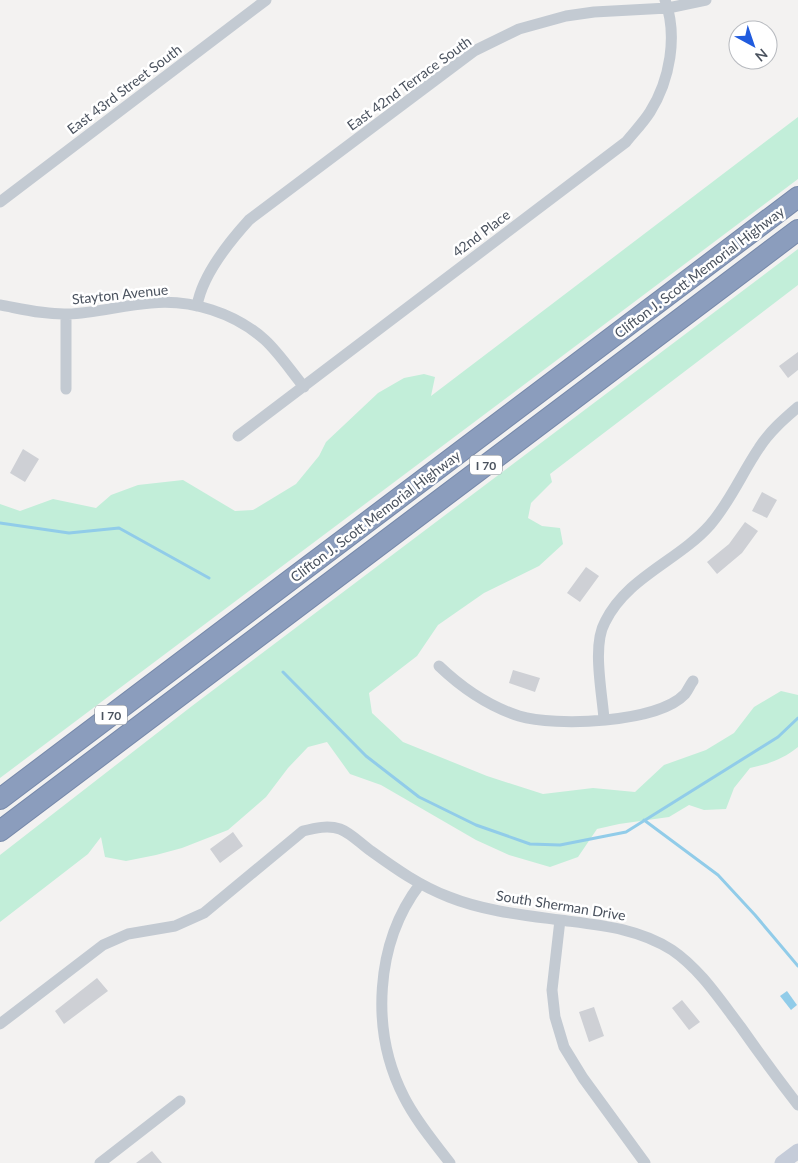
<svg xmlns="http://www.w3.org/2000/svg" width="798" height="1163" viewBox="0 0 798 1163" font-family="Lato,sans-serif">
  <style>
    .green { fill: #c2eed9 }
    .water { fill: #91cce9 }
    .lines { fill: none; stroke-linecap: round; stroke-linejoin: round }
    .stream { stroke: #91cce9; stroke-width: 3 }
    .building { fill: #ced0d5 }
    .highway-casing { stroke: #7688a9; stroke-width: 22 }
    .street { stroke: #c3cad2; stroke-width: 11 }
    .secondary { stroke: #c5ccd9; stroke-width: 15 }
    .highway { stroke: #8b9dbd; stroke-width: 20 }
    .labels { text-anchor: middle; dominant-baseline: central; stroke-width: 5; stroke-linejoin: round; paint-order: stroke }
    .shield { fill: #fff; stroke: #80868e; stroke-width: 1 }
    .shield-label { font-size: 12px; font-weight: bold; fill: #4a525e }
    .street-label { font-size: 14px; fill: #4a525e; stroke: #fff }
  </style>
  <rect width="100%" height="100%" fill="#f3f2f1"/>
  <path class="green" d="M 798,117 L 798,179 L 0,778 L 0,504 L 20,511 L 53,499 L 96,508 L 111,495 L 138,485 L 183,480 L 235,511 L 253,510 L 296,484 L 319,456 L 326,442 L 378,393 L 404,378 L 424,374 L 435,377 L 431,396 Z
    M 798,249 L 798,285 L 550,474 L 552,482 L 531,503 L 528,518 L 542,526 L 560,528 L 563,544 L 539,566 L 484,593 L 438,625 L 417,656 L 369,693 L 372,713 L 403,742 L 487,776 L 543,794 L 593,788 L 635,792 L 664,765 L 706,750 L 734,733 L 754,707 L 781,691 L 798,695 L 798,747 C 783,759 769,764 750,768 L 734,788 L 726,809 L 704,810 L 689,805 L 669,817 L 619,824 L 597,829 L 578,857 L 550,867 L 509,855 L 476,840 L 381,785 L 350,774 L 327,742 L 308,747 L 288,768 L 266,797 L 228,830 L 182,848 L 156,855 L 126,861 L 105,857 L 101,837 L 88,854 L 0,922 L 0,855 L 192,706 Z"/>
  <path class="water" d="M 787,991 L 797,1005 L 791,1010 L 780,996 Z"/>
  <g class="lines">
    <path class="stream" d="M 0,523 L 69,533 L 119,528 L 209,578
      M 283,672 L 366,756 L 419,797 L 476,825 L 530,844 L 560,845 L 626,832 L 778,737 L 798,718
      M 644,820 L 718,875 L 755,915 L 798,966"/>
  </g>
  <path class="building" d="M 798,352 L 798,370 L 788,378 L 779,366 Z
    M 23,449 L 39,459 L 25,482 L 10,473 Z
    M 762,492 L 777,500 L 767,518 L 752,511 Z
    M 745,522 L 758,531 L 742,553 L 717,574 L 707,562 L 729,544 Z
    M 586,567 L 599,576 L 580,602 L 567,593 Z
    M 513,670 L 540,678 L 535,692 L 509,683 Z
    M 233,832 L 243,846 L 220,863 L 210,849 Z
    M 97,978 L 108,991 L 64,1024 L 55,1011 Z
    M 682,1000 L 700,1022 L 689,1030 L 672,1008 Z
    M 594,1007 L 604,1036 L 589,1042 L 579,1012 Z
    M 152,1151 L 162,1163 L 136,1163 Z"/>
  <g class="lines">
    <g class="highway-casing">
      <path id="highway" d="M 0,799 L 798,197
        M 0,831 L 798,230"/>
    </g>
    <path class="street" d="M 0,202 L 266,0
      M 0,305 C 22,309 46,315 68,314 C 96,313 123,305 151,303 C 191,299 235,313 265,340 C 279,353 291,371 304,387
      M 197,306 C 202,276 229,242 249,220 L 474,51 L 519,29 L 566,16 L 594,12 L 668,8 L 706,0
      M 66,314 L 66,389
      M 238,436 L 626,142 C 634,132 643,123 650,112 C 670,80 678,36 665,0
      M 439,666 C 462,688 488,706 519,716 C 555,727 658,723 685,694 C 688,690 690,685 693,681
      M 604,719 C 602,692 592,645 605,622 C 627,577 678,561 710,525 C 730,502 742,473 759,448 C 769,432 784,419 798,407
      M 420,884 C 375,943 370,1031 404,1097 C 416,1121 434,1142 450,1163
      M 560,920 L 552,990 L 555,1017 L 564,1047 L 583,1078 L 645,1163
      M 0,1024 L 103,945 L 128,934 L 175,926 L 204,913 L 303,831 C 315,828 328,825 340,829 C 351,833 362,845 371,851 C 396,869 420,886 449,897 C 484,911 523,915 560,920 C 599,925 638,928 672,950 C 700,969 720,1000 740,1026 C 759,1053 778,1079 798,1105
      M 100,1163 L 180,1101"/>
    <path class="secondary" d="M 782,1163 L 798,1151"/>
    <use href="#highway" class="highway"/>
  </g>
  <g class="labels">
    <g class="shield">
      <rect x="470" y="455.5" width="32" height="19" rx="4"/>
      <rect x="95" y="705.5" width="32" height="19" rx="4"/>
    </g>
    <g class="shield-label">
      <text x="486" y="465">I 70</text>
      <text x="111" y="715">I 70</text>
    </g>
    <g class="street-label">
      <text transform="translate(409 83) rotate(-36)">East 42nd Terrace South</text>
      <text transform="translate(124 89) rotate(-37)">East 43rd Street South</text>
      <text transform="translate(481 233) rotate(-37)">42nd Place</text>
      <text transform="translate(699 272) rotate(-37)">Clifton J. Scott Memorial Highway</text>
      <text transform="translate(120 294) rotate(-6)">Stayton Avenue</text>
      <text transform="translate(375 516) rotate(-37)">Clifton J. Scott Memorial Highway</text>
      <text transform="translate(561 905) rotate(9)">South Sherman Drive</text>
    </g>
  </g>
  <g transform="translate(753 45) rotate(140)"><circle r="24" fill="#ffffff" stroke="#b7babf"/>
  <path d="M0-4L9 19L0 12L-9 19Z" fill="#205bde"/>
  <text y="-8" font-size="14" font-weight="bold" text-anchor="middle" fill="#4a525e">N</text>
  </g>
</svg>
